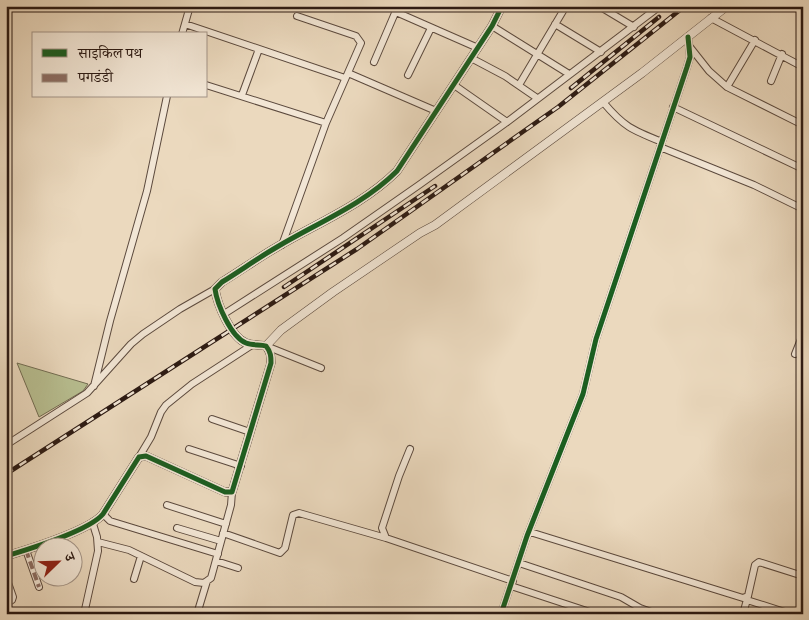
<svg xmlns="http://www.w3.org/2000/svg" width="809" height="620" viewBox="0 0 809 620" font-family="'IM FELL DW Pica','Noto Serif Devanagari',serif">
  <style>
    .green { fill: #b8bf91; stroke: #726c52 }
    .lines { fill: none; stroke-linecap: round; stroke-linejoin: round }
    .minor-casing { stroke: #5c4a3e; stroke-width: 8 }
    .tertiary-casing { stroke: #5c4a3e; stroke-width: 9 }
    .minor { stroke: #f2e6d5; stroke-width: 6 }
    .tertiary { stroke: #f2e6d5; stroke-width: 8 }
    .rail-casing { stroke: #2c1a13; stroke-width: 4.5 }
    .rail { stroke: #f2e6d5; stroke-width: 2.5; stroke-dasharray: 8; stroke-linecap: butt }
    .quiet { stroke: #8d6e63; stroke-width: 4; stroke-dasharray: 8 4; stroke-linecap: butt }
    .cycleway-casing { stroke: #f2e6d5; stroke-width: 8 }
    .cycleway { stroke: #1b5e20; stroke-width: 5 }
  </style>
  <rect width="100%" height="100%" fill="#ebd9be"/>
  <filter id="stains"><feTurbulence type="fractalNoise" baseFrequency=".004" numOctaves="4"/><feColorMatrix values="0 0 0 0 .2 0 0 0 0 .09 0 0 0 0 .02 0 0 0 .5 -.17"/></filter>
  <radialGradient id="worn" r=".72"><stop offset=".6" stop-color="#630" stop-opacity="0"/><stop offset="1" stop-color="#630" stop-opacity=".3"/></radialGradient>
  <path class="green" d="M 17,363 L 88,384 L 83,391 L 39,417 Z"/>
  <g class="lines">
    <g class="minor-casing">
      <path id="minor" d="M 599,6 L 634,27
        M 396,12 L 478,48
        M 711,18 L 803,67
        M 185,24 L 345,78
        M 555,24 L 601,52
        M 492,26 L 569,74
        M 182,34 L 190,6
        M 690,47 L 709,71 L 727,87 L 803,125
        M 471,58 L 505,76 L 537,98
        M 374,62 L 398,6
        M 348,73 L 436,111
        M 408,75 L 431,28
        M 771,81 L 782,54
        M 206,85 L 326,123
        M 454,85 L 507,122
        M 519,85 L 566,6
        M 727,87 L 755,40
        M 242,95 L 259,49
        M 603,102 C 624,127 632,130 662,142
        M 673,107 L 803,169
        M 660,147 L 754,185 L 803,209
        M 282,245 L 326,123 L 361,43 L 356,36 L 297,16
        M 224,314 L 343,238 L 419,185 L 507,122 L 660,6
        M 266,346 L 321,368
        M 795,354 L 803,334
        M 94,386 L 110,321 L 147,191 L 167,96
        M 212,419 L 250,432
        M 6,445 L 87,393 L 131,344 L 143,334 L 180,309 L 215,289
        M 189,449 L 241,466
        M 410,449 L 399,476 L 382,528 L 386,538 L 513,581
        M 139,457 L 151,437 L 161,412 L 166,405 L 192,384 L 252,345
        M 167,505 L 226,524
        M 103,514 L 110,521 L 218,554
        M 177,528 L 221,541
        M 530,532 L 743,598 L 748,596 L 755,565 L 759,562 L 803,576
        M 223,533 L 280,553 L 285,548 L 293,515 L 299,513 L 386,538
        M 98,542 L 129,550 L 195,582 L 204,583 L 211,578 L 231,505 L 232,492
        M 26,550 L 39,587
        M 216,561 L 238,568
        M 519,563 L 621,597 L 640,608 L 657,614
        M 6,577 L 13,597 L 12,600 L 6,604
        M 134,579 L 141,556
        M 511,586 L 596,614
        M 747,600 L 791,614
        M 503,610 L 514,614
        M 84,614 L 98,551 L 97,537 L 93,524
        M 197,614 L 207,581
        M 274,614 L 274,612
        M 501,614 L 527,536 L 583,394 L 596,339 L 687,67 L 690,57 L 688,37
        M 743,614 L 748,596"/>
    </g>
    <g class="tertiary-casing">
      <path id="tertiary" d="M 266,346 L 281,330 L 333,292 L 420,233 L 435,225 L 642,73 L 727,6
        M 6,556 C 29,549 89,531 103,514 L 139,457 L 146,456 L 225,492 L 232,492 L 271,363 C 271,357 271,352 266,346 C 260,344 253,346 246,343 C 231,337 217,304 215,289 L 222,282 C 240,271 258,258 277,247 C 317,223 363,205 397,171 L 492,26 L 502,6"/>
    </g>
    <use href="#minor" class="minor"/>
    <use href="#tertiary" class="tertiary"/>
    <g class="rail-casing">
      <path id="rail" d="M 571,88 L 659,17
        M 284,287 L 435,186
        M 6,474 L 357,249 L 558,107 L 685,6"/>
    </g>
    <use href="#rail" class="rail"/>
    <path class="quiet" d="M 26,550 L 39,587"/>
    <g class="cycleway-casing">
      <path id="cycleway" d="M 6,556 C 29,549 89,531 103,514 L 139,457 L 146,456 L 225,492 L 232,492 L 271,363 C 271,357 271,352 266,346 C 260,344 253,346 246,343 C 231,337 217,304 215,289 L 222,282 C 240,271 258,258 277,247 C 317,223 363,205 397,171 L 492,26 L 502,6
        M 501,614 L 527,536 L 583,394 L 596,339 L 687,67 L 690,57 L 688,37"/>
    </g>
    <use href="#cycleway" class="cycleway"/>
  </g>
  <rect width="809" height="620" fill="none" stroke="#ebd9be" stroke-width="25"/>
  <rect x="8" y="8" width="794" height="605" fill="none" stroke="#2c1a13" stroke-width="2.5"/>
  <rect x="12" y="12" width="784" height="595" fill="none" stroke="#2c1a13"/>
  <rect x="32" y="32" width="175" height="65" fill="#f2e6d5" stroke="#a39487"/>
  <rect x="42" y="49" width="25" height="8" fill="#1b5e20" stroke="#a39487"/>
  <text x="78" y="58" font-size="15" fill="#2c1a13">साइकिल पथ</text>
  <rect x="42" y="74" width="25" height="8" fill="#8d6e63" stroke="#a39487"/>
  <text x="78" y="82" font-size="15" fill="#2c1a13">पगडंडी</text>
  <g transform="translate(58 562) rotate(67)"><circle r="24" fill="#f2e6d5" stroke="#a39487"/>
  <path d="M0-4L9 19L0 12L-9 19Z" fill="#8f2418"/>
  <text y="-8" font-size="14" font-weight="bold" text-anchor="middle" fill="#2c1a13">उ</text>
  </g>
  <rect width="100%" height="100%" filter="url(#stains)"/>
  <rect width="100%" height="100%" fill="url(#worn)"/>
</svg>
